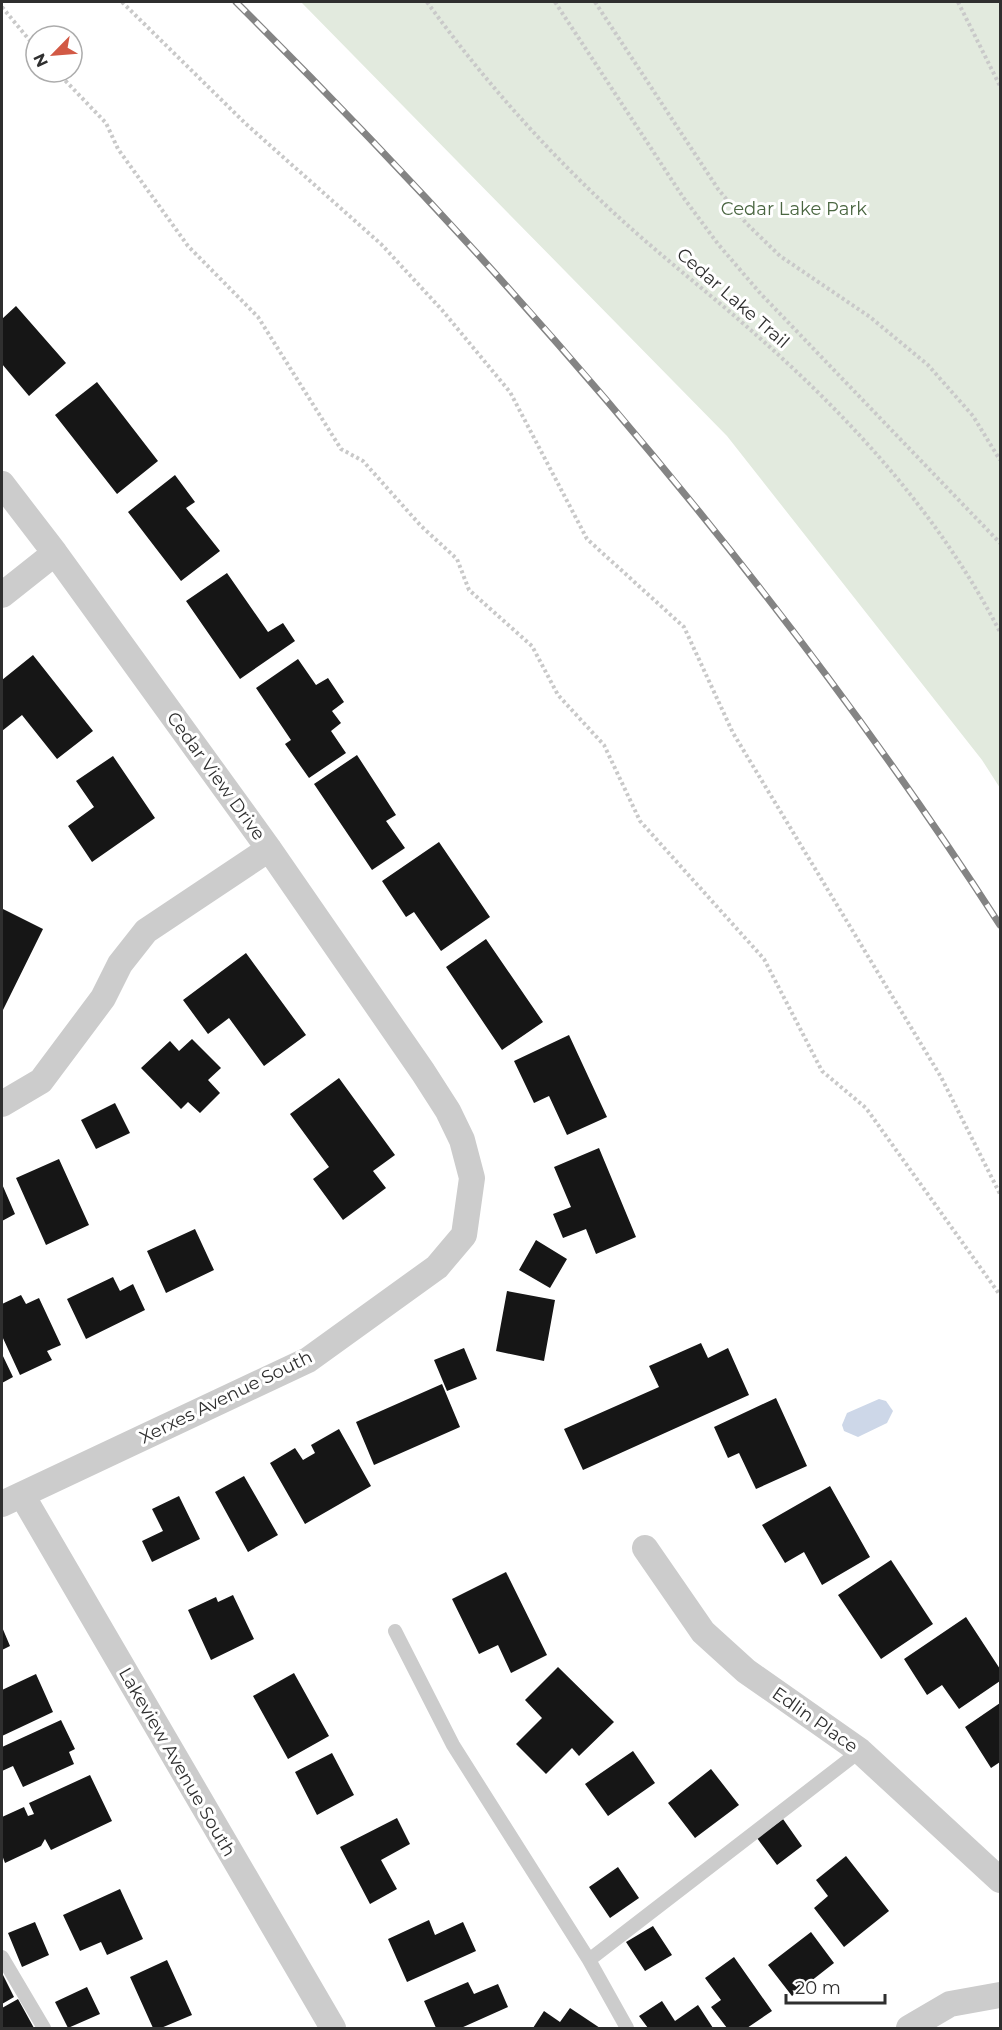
<svg xmlns="http://www.w3.org/2000/svg" width="1002" height="2030" viewBox="0 0 1002 2030" font-family="Montserrat,sans-serif">
  <style>
    .green { fill: #e2eade }
    .water { fill: #cdd7e8 }
    .building { fill: #161616 }
    .lines { fill: none; stroke-linecap: round; stroke-linejoin: round }
    .path { stroke: #c9c9c9; stroke-width: 4; stroke-dasharray: 3 3; stroke-linecap: butt }
    .lane { stroke: #ccc; stroke-width: 14 }
    .street { stroke: #ccc; stroke-width: 26 }
    .rail-casing { stroke: #848484; stroke-width: 7 }
    .rail { stroke: #fff; stroke-width: 4.5; stroke-dasharray: 14; stroke-linecap: butt }
    .labels { text-anchor: middle; dominant-baseline: central; stroke-width: 6; stroke-linejoin: round; paint-order: stroke }
    .park-label { font-size: 18px; fill: #4a6641; stroke: #fff }
    .street-label { font-size: 18px; fill: #2f2f2f; stroke: #fff }
  </style>
  <rect width="100%" height="100%" fill="#fff"/>
  <path class="green" d="M 301,2 L 1000,2 L 1000,788 L 982,760 L 727,436 Z"/>
  <path class="water" d="M 879,1399 L 886,1401 L 893,1411 L 887,1423 L 858,1437 L 844,1431 L 842,1425 L 847,1413 Z"/>
  <path class="building" d="M 16,306 L 66,363 L 29,396 L 2,364 L 2,319 Z
    M 97,382 L 158,461 L 117,494 L 55,415 Z
    M 175,475 L 195,502 L 186,508 L 220,551 L 181,581 L 128,512 Z
    M 227,573 L 268,632 L 283,623 L 295,641 L 240,679 L 186,601 Z
    M 33,655 L 93,731 L 57,759 L 22,715 L 2,731 L 2,680 Z
    M 298,659 L 316,685 L 328,678 L 344,702 L 332,711 L 341,723 L 331,731 L 346,753 L 309,778 L 285,744 L 291,740 L 256,688 Z
    M 357,755 L 396,815 L 386,821 L 405,848 L 372,870 L 314,784 Z
    M 113,756 L 155,818 L 92,862 L 68,826 L 94,807 L 76,781 Z
    M 439,842 L 490,917 L 441,951 L 414,912 L 406,917 L 382,881 Z
    M 3,909 L 43,929 L 3,1010 L 2,1010 Z
    M 486,939 L 543,1022 L 502,1050 L 446,967 Z
    M 246,953 L 306,1035 L 264,1066 L 229,1018 L 208,1034 L 183,1000 Z
    M 569,1035 L 607,1117 L 567,1135 L 549,1096 L 534,1103 L 514,1061 Z
    M 192,1039 L 221,1068 L 208,1080 L 220,1093 L 200,1113 L 188,1102 L 181,1109 L 141,1068 L 170,1041 L 179,1051 Z
    M 339,1078 L 395,1155 L 373,1171 L 386,1188 L 343,1220 L 313,1179 L 329,1167 L 290,1114 Z
    M 115,1103 L 130,1133 L 96,1149 L 81,1120 Z
    M 599,1148 L 636,1237 L 596,1254 L 586,1229 L 563,1238 L 553,1214 L 571,1207 L 554,1167 Z
    M 59,1159 L 89,1225 L 46,1245 L 16,1178 Z
    M 2,1184 L 15,1214 L 2,1221 Z
    M 195,1229 L 214,1270 L 166,1293 L 147,1251 Z
    M 536,1240 L 567,1259 L 550,1288 L 519,1270 Z
    M 113,1277 L 120,1291 L 133,1284 L 145,1310 L 86,1339 L 67,1299 Z
    M 507,1291 L 555,1300 L 544,1361 L 496,1351 Z
    M 21,1295 L 26,1304 L 39,1298 L 61,1345 L 47,1351 L 52,1360 L 20,1375 L 2,1336 L 2,1304 Z
    M 701,1343 L 708,1358 L 728,1348 L 749,1395 L 583,1470 L 564,1429 L 659,1387 L 649,1366 Z
    M 464,1348 L 477,1379 L 447,1391 L 434,1360 Z
    M 2,1354 L 13,1377 L 2,1383 Z
    M 442,1384 L 460,1427 L 374,1465 L 356,1422 Z
    M 776,1398 L 807,1466 L 756,1489 L 739,1453 L 728,1458 L 714,1427 Z
    M 339,1429 L 371,1486 L 305,1524 L 270,1463 L 295,1448 L 303,1460 L 315,1453 L 311,1445 Z
    M 244,1476 L 278,1535 L 248,1552 L 215,1492 Z
    M 830,1486 L 870,1557 L 822,1585 L 804,1552 L 785,1563 L 762,1525 Z
    M 179,1496 L 200,1539 L 152,1562 L 142,1541 L 163,1531 L 152,1509 Z
    M 891,1560 L 933,1624 L 881,1659 L 838,1595 Z
    M 506,1572 L 547,1655 L 511,1673 L 498,1645 L 479,1654 L 452,1599 Z
    M 233,1595 L 254,1639 L 211,1660 L 188,1610 L 216,1597 L 218,1602 Z
    M 966,1617 L 1000,1669 L 1000,1681 L 959,1709 L 942,1685 L 927,1695 L 904,1659 Z
    M 2,1627 L 10,1646 L 2,1650 Z
    M 558,1667 L 614,1722 L 579,1756 L 572,1748 L 546,1774 L 516,1744 L 542,1718 L 525,1700 Z
    M 294,1673 L 329,1736 L 288,1759 L 253,1696 Z
    M 36,1674 L 53,1712 L 2,1736 L 2,1690 Z
    M 1000,1703 L 1000,1762 L 991,1768 L 965,1727 Z
    M 61,1720 L 75,1749 L 69,1752 L 74,1764 L 23,1787 L 13,1766 L 2,1771 L 2,1747 Z
    M 633,1751 L 655,1783 L 608,1816 L 585,1784 Z
    M 332,1753 L 354,1795 L 317,1815 L 295,1772 Z
    M 711,1769 L 739,1805 L 695,1838 L 668,1803 Z
    M 90,1775 L 112,1821 L 51,1850 L 45,1839 L 41,1846 L 5,1863 L 2,1855 L 2,1817 L 24,1807 L 28,1816 L 34,1814 L 29,1803 Z
    M 397,1818 L 410,1844 L 381,1860 L 397,1889 L 370,1904 L 340,1847 Z
    M 783,1819 L 802,1846 L 777,1865 L 757,1838 Z
    M 846,1856 L 889,1911 L 844,1947 L 814,1908 L 828,1896 L 816,1880 Z
    M 618,1867 L 639,1898 L 610,1918 L 589,1887 Z
    M 120,1889 L 143,1939 L 107,1955 L 101,1942 L 80,1951 L 63,1915 Z
    M 429,1920 L 435,1935 L 463,1922 L 476,1951 L 407,1982 L 388,1939 Z
    M 35,1922 L 49,1955 L 22,1967 L 8,1933 Z
    M 653,1926 L 672,1955 L 645,1971 L 626,1942 Z
    M 811,1932 L 834,1963 L 792,1996 L 768,1965 Z
    M 734,1957 L 772,2011 L 747,2028 L 727,2028 L 711,2007 L 721,2000 L 705,1978 Z
    M 167,1960 L 192,2015 L 161,2028 L 153,2028 L 130,1977 Z
    M 2,1973 L 14,1997 L 2,2004 Z
    M 468,1982 L 474,1994 L 498,1984 L 508,2007 L 461,2028 L 436,2028 L 424,2001 Z
    M 87,1987 L 100,2014 L 68,2028 L 55,2002 Z
    M 18,1999 L 34,2028 L 2,2028 L 2,2008 Z
    M 662,2001 L 675,2021 L 698,2005 L 713,2028 L 648,2028 L 639,2016 Z
    M 570,2008 L 600,2028 L 533,2028 L 544,2011 L 560,2022 Z"/>
  <g class="lines">
    <path class="path" d="M 122,2 L 246,124 L 381,244 L 442,310 L 510,392 L 587,539 L 684,627 L 733,733 L 941,1077 L 1000,1194
      M 427,2 C 482,78 544,148 613,212 C 658,254 708,292 754,333 C 852,419 940,516 1000,632
      M 555,2 L 683,197 L 718,244 L 760,293 L 1000,543
      M 595,2 L 718,189 L 746,223 L 780,256 L 870,317 L 928,365 L 973,416 L 1000,460
      M 958,2 L 1000,86
      M 2,7 L 36,48
      M 57,72 L 106,123 L 118,149 L 188,246 L 258,317 L 341,449 L 363,461 L 421,526 L 457,559 L 469,590 L 532,646 L 558,695 L 604,745 L 640,821 L 764,959 L 822,1071 L 866,1108 L 1000,1295"/>
    <path class="lane" d="M 395,1631 L 453,1745 L 589,1960 L 627,2028
      M 2,1957 L 44,2028
      M 589,1960 L 860,1751"/>
    <path class="street" d="M 2,484 L 55,553 L 269,849 L 423,1072 L 448,1111 L 462,1140 L 472,1178 L 464,1235 L 437,1267 L 308,1360 L 2,1504
      M 2,595 L 55,553
      M 2,1104 L 41,1081 L 103,998 L 120,964 L 146,931 L 269,849
      M 22,1495 L 333,2028
      M 645,1548 L 703,1632 L 746,1671 L 860,1751 L 1000,1880
      M 909,2028 L 950,2004 L 1000,1995"/>
    <g class="rail-casing">
      <path id="rail" d="M 236,2 C 519,283 783,589 1000,925"/>
    </g>
    <use href="#rail" class="rail"/>
  </g>
  <g class="labels">
    <g class="park-label">
      <text x="794" y="209">Cedar Lake Park</text>
    </g>
    <g class="street-label">
      <text transform="translate(733 298) rotate(41)">Cedar Lake Trail</text>
      <text transform="translate(216 776) rotate(54)">Cedar View Drive</text>
      <text transform="translate(226 1397) rotate(-26)">Xerxes Avenue South</text>
      <text transform="translate(815 1720) rotate(35)">Edlin Place</text>
      <text transform="translate(177 1762) rotate(60)">Lakeview Avenue South</text>
    </g>
  </g>
  <rect width="1002" height="2030" fill="none" stroke="#2f2f2f" stroke-width="6"/>
  <g transform="translate(54 54) rotate(245)"><circle r="28" fill="#ffffff" stroke="#acacac" stroke-width="1.5"/>
  <path d="M0-4.5L10 22L0 15L-10 22Z" fill="#d25945"/>
  <text y="-9" font-size="16" font-weight="bold" text-anchor="middle" fill="#2f2f2f">N</text>
  </g>
  <path d="M786 1994v9h99v-9" fill="none" stroke="#2f2f2f" stroke-width="3"/>
  <text x="795" y="1994" font-size="18" fill="#2f2f2f" stroke="#ffffff" stroke-width="4.5" paint-order="stroke">20 m</text>
</svg>
